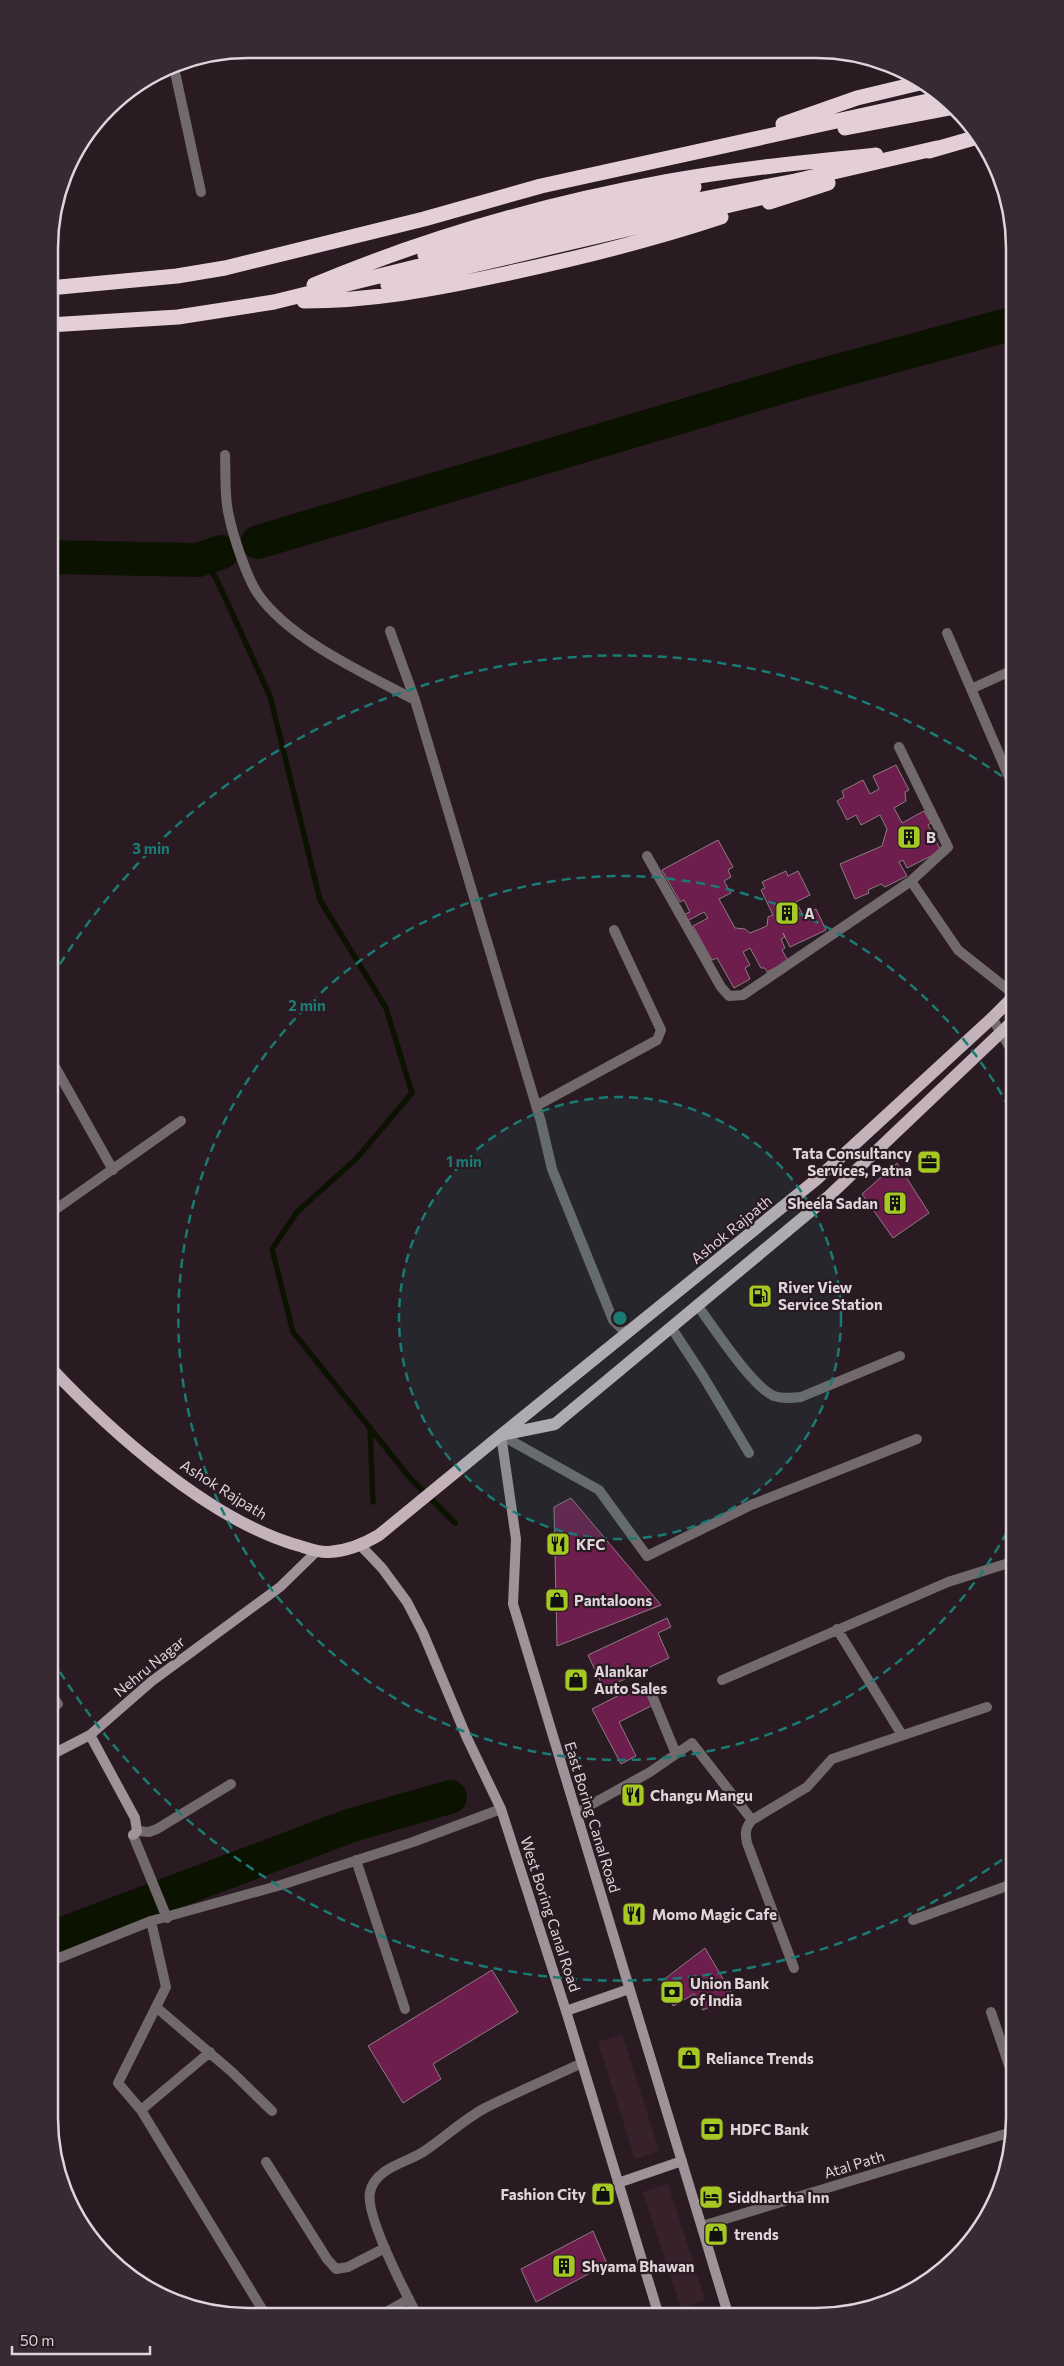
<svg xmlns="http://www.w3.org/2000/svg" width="1064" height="2366" viewBox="0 0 1064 2366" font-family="Commissioner,sans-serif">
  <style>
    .built { fill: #37222c }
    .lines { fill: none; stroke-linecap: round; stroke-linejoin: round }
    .stream { stroke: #0c1200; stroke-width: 5.5 }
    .river { stroke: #0c1200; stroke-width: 34 }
    .building { fill: #6d1e4d; stroke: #8e7b84 }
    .street { stroke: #71696c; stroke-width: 10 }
    .secondary { stroke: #9f9298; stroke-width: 10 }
    .primary { stroke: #c3b2ba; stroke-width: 12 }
    .highway { stroke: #e4cfd8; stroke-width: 15 }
    .ring { fill: none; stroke: #197b73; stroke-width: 2.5; stroke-dasharray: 9 6 }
    .labels { text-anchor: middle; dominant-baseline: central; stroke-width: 4.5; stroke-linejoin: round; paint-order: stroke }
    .poi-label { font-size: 15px; font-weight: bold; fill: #dfd4d9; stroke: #2a1b23; text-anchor: start }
    .street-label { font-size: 15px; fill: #dfd4d9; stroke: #2a1b23 }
    .rim { fill: none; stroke: #dfd4d9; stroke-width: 2.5 }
    .centre { fill: #197b73; stroke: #2a1b23; stroke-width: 2.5 }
    .ring-label { font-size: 15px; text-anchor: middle; font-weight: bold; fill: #197b73; stroke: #2a1b23; stroke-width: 4.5; stroke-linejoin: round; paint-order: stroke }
  </style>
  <rect width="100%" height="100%" fill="#2a1b23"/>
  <path class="built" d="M 622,2034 L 659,2151 L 635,2159 L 598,2042 Z
    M 668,2184 L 705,2300 L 681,2308 L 643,2192 Z"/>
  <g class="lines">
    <path class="stream" d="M 198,560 L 215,576 L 270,696 L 320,900 L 386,1008 L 412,1093 L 356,1159 L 297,1212 L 272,1249 L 293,1332 L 410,1478 L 455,1523
      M 370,1427 L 373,1502"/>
    <path class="river" d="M 258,542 L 801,381 L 1015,323
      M 49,557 L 198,560 L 222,552
      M 49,1939 L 352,1825 L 450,1797"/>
  </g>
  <path class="building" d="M 896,765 L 909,790 L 905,792 L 906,801 L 894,808 L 902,823 L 924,811 L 931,823 L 928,825 L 941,851 L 907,868 L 903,860 L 899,862 L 907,876 L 885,887 L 881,884 L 868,890 L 869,893 L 855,899 L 840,864 L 882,846 L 887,829 L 880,815 L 861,825 L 856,815 L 847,820 L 837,801 L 844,797 L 842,791 L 863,780 L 870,794 L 879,789 L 873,776 Z
    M 718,840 L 733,867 L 728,870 L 731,877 L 724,881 L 731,893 L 719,899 L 735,928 L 745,929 L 750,933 L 767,926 L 768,917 L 773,915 L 761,890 L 765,888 L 762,882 L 786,871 L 788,876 L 798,871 L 810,895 L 796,902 L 803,915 L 816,909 L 826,930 L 790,947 L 783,933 L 785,937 L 781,939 L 785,948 L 782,950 L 788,961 L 767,972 L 765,968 L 761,968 L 750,948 L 743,952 L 750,965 L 745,968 L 750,979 L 734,988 L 717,958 L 712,960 L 693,926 L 708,918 L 704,912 L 687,921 L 683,915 L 690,912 L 684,900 L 680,902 L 662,870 Z
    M 897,1163 L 929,1213 L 893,1238 L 862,1194 Z
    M 571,1498 L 661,1605 L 557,1646 L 554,1507 Z
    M 667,1618 L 671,1627 L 658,1633 L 669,1658 L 604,1689 L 588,1655 Z
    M 635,1687 L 638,1692 L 644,1689 L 653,1705 L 619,1722 L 636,1756 L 621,1764 L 592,1709 Z
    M 705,1948 L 733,1996 L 703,2010 L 694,1994 L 673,2006 L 662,1981 Z
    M 492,1970 L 518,2012 L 433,2064 L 441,2079 L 403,2103 L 368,2046 Z
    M 593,2231 L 607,2264 L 536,2302 L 521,2269 Z"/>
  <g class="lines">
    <path class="street" d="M 173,63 L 201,192
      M 225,455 C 226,475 224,497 229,516 C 233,536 247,578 258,594 C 290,640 366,674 415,700
      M 390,631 L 415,700 L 541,1122 L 552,1169 L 613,1320 L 627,1334
      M 947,633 L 1015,791
      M 971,689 L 1015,669
      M 899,747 L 948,847 L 911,881
      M 647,856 L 721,987 L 729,996 L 743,995 L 911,881 L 958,950 L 1015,995
      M 992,1018 L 1015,1056
      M 49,1056 L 113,1170
      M 536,1106 L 657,1040 L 661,1030 L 614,930
      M 49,1214 L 181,1121
      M 697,1305 C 713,1326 752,1387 774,1396 C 783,1399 792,1398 801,1397 L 900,1356
      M 671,1327 L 703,1376 L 749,1453
      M 501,1435 L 599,1490 L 647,1556 L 751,1505 L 917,1439
      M 837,1629 L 902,1735
      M 722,1680 L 948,1582 L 1015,1561
      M 649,1688 L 676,1754
      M 49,1691 L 58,1704
      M 576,1813 L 650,1772 L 692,1743 L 752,1820
      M 137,1831 L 149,1832 L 157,1829 L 231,1784
      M 133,1835 L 167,1918
      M 356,1860 L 405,2009
      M 913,1920 L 1015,1883
      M 151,1921 L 166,1987 L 118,2083 L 141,2110 L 265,2314
      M 49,1962 L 151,1921 L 281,1885 L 413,1842 L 501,1809
      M 794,1968 L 747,1843 C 745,1833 745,1828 752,1820 L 807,1787 L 832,1759 L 987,1707
      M 156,2007 L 232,2072 L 272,2111
      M 991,2012 L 1015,2083
      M 141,2110 L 210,2052
      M 266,2162 L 327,2259 L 336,2269 L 348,2267 L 385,2248
      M 702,2226 L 1015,2131
      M 381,2315 L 409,2299
      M 417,2315 C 405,2292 365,2215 370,2192 C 375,2168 406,2163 423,2152 C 444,2138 463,2120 485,2108 C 517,2092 550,2078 582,2063"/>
    <path class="secondary" d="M 501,1435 L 516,1539 L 513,1604 L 729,2317
      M 361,1546 L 382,1568 L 407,1602 L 423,1633 L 467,1738 L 501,1809 L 566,2011 L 659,2316
      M 49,1756 L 90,1735
      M 133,1835 L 137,1831 L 135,1818 L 90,1735 L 152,1681 L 280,1587 L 317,1551
      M 566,2011 L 629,1989
      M 618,2183 L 682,2161"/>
    <path class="primary" d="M 1015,1019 L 829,1196 L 555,1424 L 501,1435 L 817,1179 L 992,1018 L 1015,995
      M 49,1366 C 110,1431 206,1517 293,1544 C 305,1547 317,1553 329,1552 C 348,1551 364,1544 379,1535 L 501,1435"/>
    <path class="highway" d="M 783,124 L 857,98 L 924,82
      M 845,128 L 955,107
      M 929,151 L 981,136
      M 769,202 L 828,183
      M 425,255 L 645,197 L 694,187
      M 314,285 C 426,238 545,204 665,182 C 735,169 806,162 876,155
      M 388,285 L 777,194
      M 49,288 L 177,276 L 225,268 L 424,219 L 541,186 L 946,97
      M 304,301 C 371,301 435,289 500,275 C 575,259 649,241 721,217
      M 49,325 L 178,317 L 274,302 L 646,210 L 795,181 L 937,148"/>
  </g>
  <circle cx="620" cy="1318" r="221" fill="#197b73" fill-opacity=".12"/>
  <g class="ring">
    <circle cx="620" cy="1318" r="221"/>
    <path d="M1014 1519A442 442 0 1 1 1014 1117"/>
    <path d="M1014 1851A663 663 0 0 1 52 1659M52 977A663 663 0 0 1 1014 785"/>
  </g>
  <defs>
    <g id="building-square" transform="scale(1.25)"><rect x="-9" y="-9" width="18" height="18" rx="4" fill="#a5c822" stroke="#2a1b23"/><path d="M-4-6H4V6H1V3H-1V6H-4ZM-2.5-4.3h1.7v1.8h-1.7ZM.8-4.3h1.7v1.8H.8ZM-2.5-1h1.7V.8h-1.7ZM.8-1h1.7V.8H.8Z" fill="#111"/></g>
    <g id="office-square" transform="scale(1.25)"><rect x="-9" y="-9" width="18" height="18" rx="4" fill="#a5c822" stroke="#2a1b23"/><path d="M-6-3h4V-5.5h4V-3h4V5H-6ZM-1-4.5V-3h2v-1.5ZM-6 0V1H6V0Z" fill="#111"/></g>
    <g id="fuel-square" transform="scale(1.25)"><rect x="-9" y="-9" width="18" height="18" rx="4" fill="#a5c822" stroke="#2a1b23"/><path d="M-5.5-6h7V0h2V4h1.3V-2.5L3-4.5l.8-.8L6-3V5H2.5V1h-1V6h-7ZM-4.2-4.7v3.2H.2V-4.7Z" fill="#111"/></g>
    <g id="restaurant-square" transform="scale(1.25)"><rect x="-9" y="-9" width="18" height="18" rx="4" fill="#a5c822" stroke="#2a1b23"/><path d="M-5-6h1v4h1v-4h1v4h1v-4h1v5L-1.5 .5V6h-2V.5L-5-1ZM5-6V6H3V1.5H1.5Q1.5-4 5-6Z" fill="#111"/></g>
    <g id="shop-square" transform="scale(1.25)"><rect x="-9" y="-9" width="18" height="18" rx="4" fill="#a5c822" stroke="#2a1b23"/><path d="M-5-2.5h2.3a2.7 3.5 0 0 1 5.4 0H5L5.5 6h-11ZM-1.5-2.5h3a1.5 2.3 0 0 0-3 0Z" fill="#111"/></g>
    <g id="bank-square" transform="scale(1.25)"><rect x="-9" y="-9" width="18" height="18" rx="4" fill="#a5c822" stroke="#2a1b23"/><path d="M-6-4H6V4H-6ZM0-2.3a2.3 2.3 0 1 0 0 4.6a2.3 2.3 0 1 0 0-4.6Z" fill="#111"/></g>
    <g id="hotel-square" transform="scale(1.25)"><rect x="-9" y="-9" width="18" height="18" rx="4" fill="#a5c822" stroke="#2a1b23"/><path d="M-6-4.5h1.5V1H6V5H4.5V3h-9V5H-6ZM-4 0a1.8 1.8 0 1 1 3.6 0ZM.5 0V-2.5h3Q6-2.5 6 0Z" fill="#111"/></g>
  </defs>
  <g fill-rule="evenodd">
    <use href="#building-square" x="909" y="837"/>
    <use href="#building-square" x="787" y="913"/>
    <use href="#office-square" x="929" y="1162"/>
    <use href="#building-square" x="895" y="1203"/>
    <use href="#fuel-square" x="760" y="1296"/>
    <use href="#restaurant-square" x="558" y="1544"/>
    <use href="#shop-square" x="557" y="1600"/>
    <use href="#shop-square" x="576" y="1680"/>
    <use href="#restaurant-square" x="633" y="1795"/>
    <use href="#restaurant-square" x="634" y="1914"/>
    <use href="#bank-square" x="672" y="1992"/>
    <use href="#shop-square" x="689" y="2058"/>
    <use href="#bank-square" x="712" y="2129"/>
    <use href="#shop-square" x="603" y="2194"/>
    <use href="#hotel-square" x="711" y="2197"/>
    <use href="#shop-square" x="716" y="2234"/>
    <use href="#building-square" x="564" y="2266"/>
  </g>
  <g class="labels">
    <g class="poi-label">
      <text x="926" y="837">B</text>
      <text x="804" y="913">A</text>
      <text x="912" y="1153" text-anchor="end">Tata Consultancy<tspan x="912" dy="17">Services, Patna</tspan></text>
      <text x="878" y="1203" text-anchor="end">Sheela Sadan</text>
      <text x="778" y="1287">River View<tspan x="778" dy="17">Service Station</tspan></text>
      <text x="576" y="1544">KFC</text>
      <text x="574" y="1600">Pantaloons</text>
      <text x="594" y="1671">Alankar<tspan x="594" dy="17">Auto Sales</tspan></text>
      <text x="650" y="1795">Changu Mangu</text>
      <text x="652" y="1914">Momo Magic Cafe</text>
      <text x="690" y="1983">Union Bank<tspan x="690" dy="17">of India</tspan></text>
      <text x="706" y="2058">Reliance Trends</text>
      <text x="730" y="2129">HDFC Bank</text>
      <text x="586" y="2194" text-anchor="end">Fashion City</text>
      <text x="728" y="2197">Siddhartha Inn</text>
      <text x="734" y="2234">trends</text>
      <text x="582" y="2266">Shyama Bhawan</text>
    </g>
    <g class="street-label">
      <text transform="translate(731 1229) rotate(-39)">Ashok Rajpath</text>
      <text transform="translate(224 1489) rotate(32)">Ashok Rajpath</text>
      <text transform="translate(149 1666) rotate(-39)">Nehru Nagar</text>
      <text transform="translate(593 1817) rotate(73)">East Boring Canal Road</text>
      <text transform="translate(551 1914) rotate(72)">West Boring Canal Road</text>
      <text transform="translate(854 2164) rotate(-17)">Atal Path</text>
    </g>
  </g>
  <path d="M0 0H1064V2366H0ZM248 58H816A190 190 0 0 1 1006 248V2118A190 190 0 0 1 816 2308H248A190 190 0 0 1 58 2118V248A190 190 0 0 1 248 58Z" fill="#382a32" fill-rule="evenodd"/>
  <path class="rim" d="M248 58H816A190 190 0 0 1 1006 248V2118A190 190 0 0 1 816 2308H248A190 190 0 0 1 58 2118V248A190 190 0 0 1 248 58Z"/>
  <circle cx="620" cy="1318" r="8" class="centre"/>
  <g class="ring-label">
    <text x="151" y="854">3 min</text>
    <text x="307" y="1011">2 min</text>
    <text x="464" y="1167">1 min</text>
  </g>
  <path d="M12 2346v8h138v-8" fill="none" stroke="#dfd4d9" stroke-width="2.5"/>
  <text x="20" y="2346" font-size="15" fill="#dfd4d9" stroke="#2a1b23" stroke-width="4" paint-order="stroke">50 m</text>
</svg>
